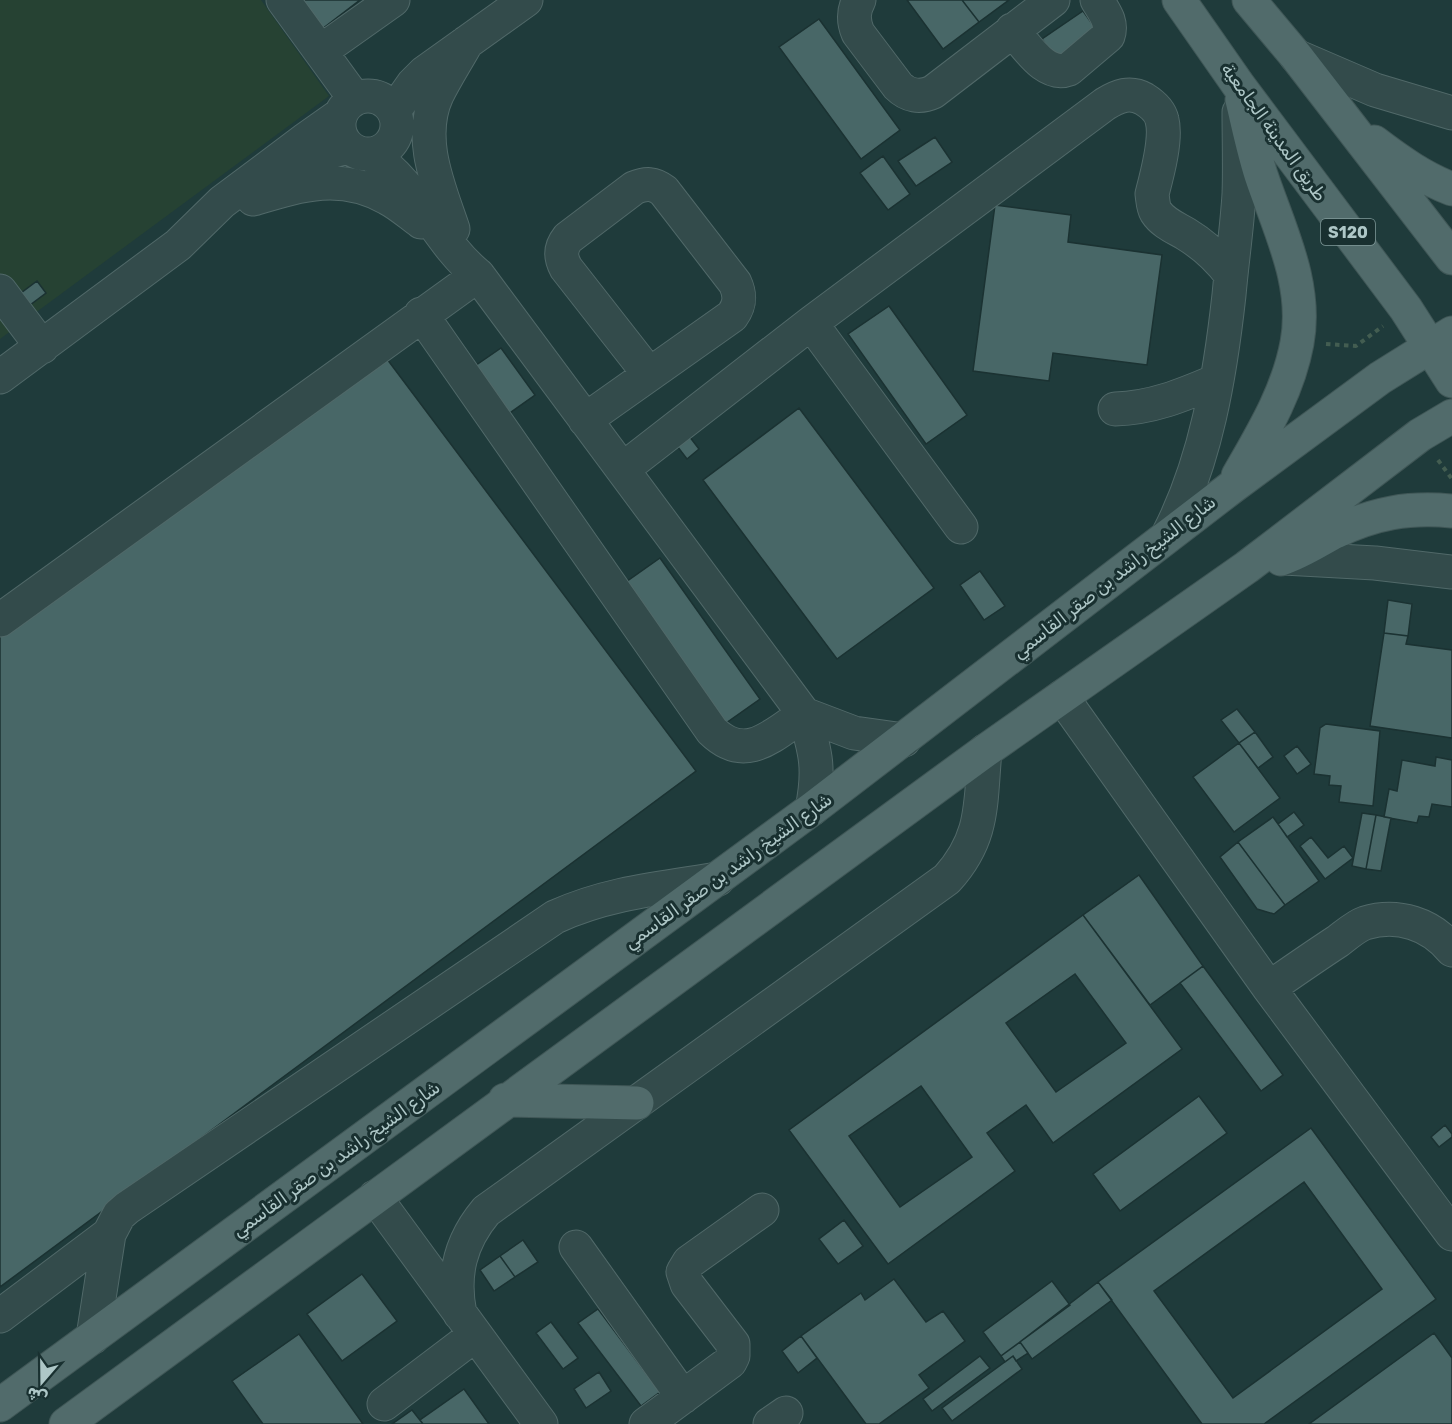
<svg xmlns="http://www.w3.org/2000/svg" width="1452" height="1424" viewBox="0 0 1452 1424" font-family="Rubik,Cairo,sans-serif">
  <style>
    .green { fill: #264233 }
    .building { fill: #486767; stroke: #1b3232; stroke-width: 1.5; fill-rule: evenodd }
    .lines { fill: none; stroke-linecap: round; stroke-linejoin: round }
    .minor-casing { stroke: #516969; stroke-width: 35 }
    .major-casing { stroke: #405757; stroke-width: 35 }
    .path { stroke: #435d51; stroke-width: 4; stroke-dasharray: 4.5 4.5; stroke-linecap: butt }
    .minor { stroke: #334b4b; stroke-width: 33 }
    .major { stroke: #516b6b; stroke-width: 33 }
    .labels { text-anchor: middle; dominant-baseline: central; stroke-width: 6; stroke-linejoin: round; paint-order: stroke }
    .shield { fill: #193030; stroke: #819a9a; stroke-width: 1.5 }
    .shield-label { font-size: 16px; font-weight: bold; fill: #aec7c7 }
    .street-label { font-size: 18px; fill: #aec7c7; stroke: #193030 }
  </style>
  <rect width="100%" height="100%" fill="#1f3b3b"/>
  <path class="green" d="M 0,0 L 261,0 L 329,96 L 0,339 Z"/>
  <path class="building" d="M 300,0 L 360,0 L 322,29 Z
    M 907,0 L 962,0 L 979,22 L 943,49 Z
    M 962,0 L 1009,0 L 979,22 Z
    M 1083,11 L 1103,39 L 1056,62 L 1042,39 Z
    M 819,19 L 900,130 L 861,159 L 779,47 Z
    M 935,137 L 952,162 L 916,186 L 898,161 Z
    M 883,156 L 910,194 L 888,210 L 860,173 Z
    M 995,205 L 1071,215 L 1068,242 L 1162,255 L 1147,365 L 1053,353 L 1049,381 L 973,371 Z
    M 37,281 L 46,293 L 30,305 L 21,293 Z
    M 889,306 L 967,415 L 926,444 L 848,334 Z
    M 501,348 L 535,395 L 507,415 L 472,368 Z
    M 381,351 L 696,771 L 0,1287 L 0,633 Z
    M 799,408 L 934,588 L 837,659 L 703,480 Z
    M 686,432 L 699,449 L 687,459 L 674,442 Z
    M 660,558 L 760,699 L 726,723 L 626,582 Z
    M 980,571 L 1005,606 L 984,620 L 960,585 Z
    M 1388,600 L 1412,604 L 1408,636 L 1384,633 Z
    M 1384,633 L 1408,636 L 1406,644 L 1452,650 L 1452,738 L 1370,726 Z
    M 1237,709 L 1255,732 L 1239,743 L 1221,720 Z
    M 1326,724 L 1380,731 L 1373,806 L 1339,802 L 1341,786 L 1329,785 L 1330,776 L 1314,774 L 1320,728 Z
    M 1255,732 L 1273,757 L 1258,768 L 1239,743 Z
    M 1239,743 L 1280,798 L 1234,832 L 1193,777 Z
    M 1297,746 L 1311,764 L 1297,774 L 1284,756 Z
    M 1436,757 L 1452,760 L 1452,807 L 1432,804 L 1429,817 L 1419,816 L 1417,823 L 1384,817 L 1389,789 L 1397,791 L 1402,760 L 1435,766 Z
    M 1294,812 L 1304,825 L 1287,837 L 1278,824 Z
    M 1362,813 L 1376,815 L 1366,869 L 1352,866 Z
    M 1376,815 L 1391,818 L 1381,871 L 1366,869 Z
    M 1273,817 L 1319,881 L 1285,905 L 1238,842 Z
    M 1311,837 L 1328,858 L 1344,846 L 1353,858 L 1325,879 L 1300,846 Z
    M 1238,842 L 1285,905 L 1274,914 L 1257,909 L 1220,857 Z
    M 1139,875 L 1203,966 L 1150,1005 L 1083,915 Z
    M 1083,915 L 1182,1049 L 1053,1143 L 1026,1105 L 987,1133 L 1015,1171 L 888,1264 L 789,1130 ZM 1075,974 L 1126,1043 L 1056,1092 L 1006,1023 ZM 921,1086 L 972,1157 L 900,1207 L 849,1136 Z
    M 1203,966 L 1283,1075 L 1261,1091 L 1180,983 Z
    M 1199,1096 L 1227,1133 L 1120,1211 L 1093,1174 Z
    M 1445,1125 L 1452,1134 L 1452,1137 L 1439,1147 L 1431,1137 Z
    M 1311,1128 L 1436,1299 L 1264,1424 L 1202,1424 L 1098,1282 ZM 1304,1182 L 1382,1289 L 1233,1398 L 1154,1291 Z
    M 844,1220 L 863,1246 L 838,1264 L 819,1239 Z
    M 523,1240 L 538,1262 L 515,1277 L 500,1256 Z
    M 500,1256 L 515,1277 L 494,1291 L 480,1270 Z
    M 362,1274 L 397,1321 L 342,1361 L 307,1314 Z
    M 894,1279 L 926,1322 L 943,1311 L 965,1341 L 919,1375 L 929,1388 L 879,1424 L 866,1424 L 801,1336 L 861,1293 L 865,1300 Z
    M 1052,1281 L 1070,1305 L 1001,1356 L 983,1332 Z
    M 1098,1282 L 1112,1300 L 1032,1359 L 1020,1342 Z
    M 598,1309 L 660,1392 L 641,1406 L 578,1323 Z
    M 551,1322 L 578,1358 L 563,1369 L 536,1333 Z
    M 1434,1333 L 1452,1358 L 1452,1424 L 1309,1424 Z
    M 299,1334 L 363,1424 L 263,1424 L 232,1381 Z
    M 801,1336 L 817,1358 L 798,1373 L 782,1351 Z
    M 1020,1342 L 1028,1353 L 1016,1361 L 1013,1356 L 1005,1362 L 1001,1356 Z
    M 980,1356 L 990,1368 L 932,1411 L 923,1399 Z
    M 1013,1356 L 1022,1369 L 952,1421 L 942,1408 Z
    M 599,1372 L 611,1391 L 586,1408 L 574,1389 Z
    M 464,1389 L 489,1424 L 423,1424 L 420,1420 Z
    M 412,1410 L 423,1424 L 392,1424 Z"/>
  <g class="lines">
    <g class="minor-casing">
      <path id="minor" d="M 283,0 L 355,99
        M 859,0 C 853,11 853,21 858,33 L 898,86 C 908,96 920,98 933,92 L 1053,0
        M 1012,30 C 1027,46 1045,78 1069,69 L 1108,36 C 1113,22 1104,12 1097,0
        M 321,51 L 393,0
        M 1296,56 L 1375,90 L 1452,113
        M339 125a29 29 0 1 1 58 0a29 29 0 1 1-58 0Z
        M 394,111 L 413,84 L 424,73 L 526,0
        M 371,155 C 417,184 436,241 478,275 L 804,714 C 816,752 820,770 812,809
        M 287,174 L 321,154 L 348,147
        M 253,199 C 300,185 340,172 387,198 C 399,204 410,214 421,222
        M 453,229 C 439,187 417,139 437,95 C 446,77 457,60 467,42
        M 0,291 L 42,347
        M 421,314 L 712,731 C 746,764 773,735 804,714
        M 811,323 L 961,527
        M 0,377 L 178,245 L 222,202 L 306,139 L 340,115
        M 1115,409 C 1152,408 1183,395 1216,381
        M 585,420 L 732,316 C 740,305 741,296 735,283 L 664,191 C 654,183 646,183 634,188 L 568,238 C 560,248 560,257 566,268 L 649,374
        M 623,469 L 811,323 L 1105,104 C 1118,96 1130,91 1144,99 C 1152,104 1160,111 1162,120 C 1167,139 1157,175 1152,194 C 1153,201 1153,207 1156,212 C 1163,223 1176,228 1186,234 C 1204,245 1219,259 1231,275
        M 1169,533 C 1206,460 1220,377 1229,295 C 1232,261 1237,228 1239,194 C 1240,167 1239,139 1239,112
        M 1284,558 L 1375,563 L 1452,572
        M 0,620 L 478,275
        M 1062,697 L 1269,988 L 1452,1234
        M 804,714 L 854,733 L 904,740
        M 1269,988 C 1292,972 1315,956 1338,941 C 1346,935 1356,926 1365,923 C 1398,913 1431,924 1452,950
        M 375,1197 L 541,1424
        M 576,1247 L 683,1397
        M 460,1314 C 452,1275 460,1242 486,1211 L 947,879 C 985,837 980,803 985,751
        M 0,1316 L 109,1234
        M 93,1337 L 109,1234 L 119,1215 L 127,1208 L 555,917 C 607,893 662,888 718,879
        M 384,1404 L 475,1335
        M 646,1424 L 730,1362 L 733,1356 L 733,1344 L 687,1284 L 683,1272 L 689,1262 L 762,1210
        M 770,1424 L 786,1413"/>
    </g>
    <g class="major-casing">
      <path id="major" d="M 1179,0 L 1239,86 L 1406,309 L 1452,381
        M 1249,0 L 1296,56 L 1452,258
        M 1374,142 C 1399,161 1423,178 1452,189
        M 1238,476 C 1262,434 1288,392 1297,343 C 1308,284 1279,229 1261,175 C 1253,150 1248,125 1242,100
        M 1281,559 C 1300,553 1318,541 1335,532 C 1375,513 1408,507 1452,511
        M 505,1100 L 637,1103
        M 0,1405 L 812,809 L 1232,487 L 1380,378 L 1452,333
        M 66,1424 L 985,751 L 1247,567 L 1420,435 L 1452,416"/>
    </g>
    <path class="path" d="M 1326,344 L 1356,346 L 1383,326
      M 1438,460 L 1452,479"/>
    <use href="#minor" class="minor"/>
    <use href="#major" class="major"/>
  </g>
  <g class="labels">
    <rect class="shield" x="1321" y="219" width="54" height="26" rx="4.5"/>
    <g class="shield-label">
      <text x="1348" y="232">S120</text>
    </g>
    <g class="street-label">
      <text transform="translate(1274 132) rotate(54)">طريق المدينة الجامعية</text>
      <text transform="translate(1114 577) rotate(-38)">شارع الشيخ راشد بن صقر القاسمي</text>
      <text transform="translate(728 871) rotate(-36)">شارع الشيخ راشد بن صقر القاسمي</text>
      <text transform="translate(336 1159) rotate(-36)">شارع الشيخ راشد بن صقر القاسمي</text>
    </g>
  </g>
  <g transform="translate(42 1382) rotate(200)" stroke="#193030" stroke-width="4.5" paint-order="stroke">
  <path d="M0-4.5L10 22L0 15L-10 22Z" fill="#aec7c7"/>
  <text y="-9" font-size="16" font-weight="bold" text-anchor="middle" fill="#aec7c7">ش</text>
  </g>
</svg>
